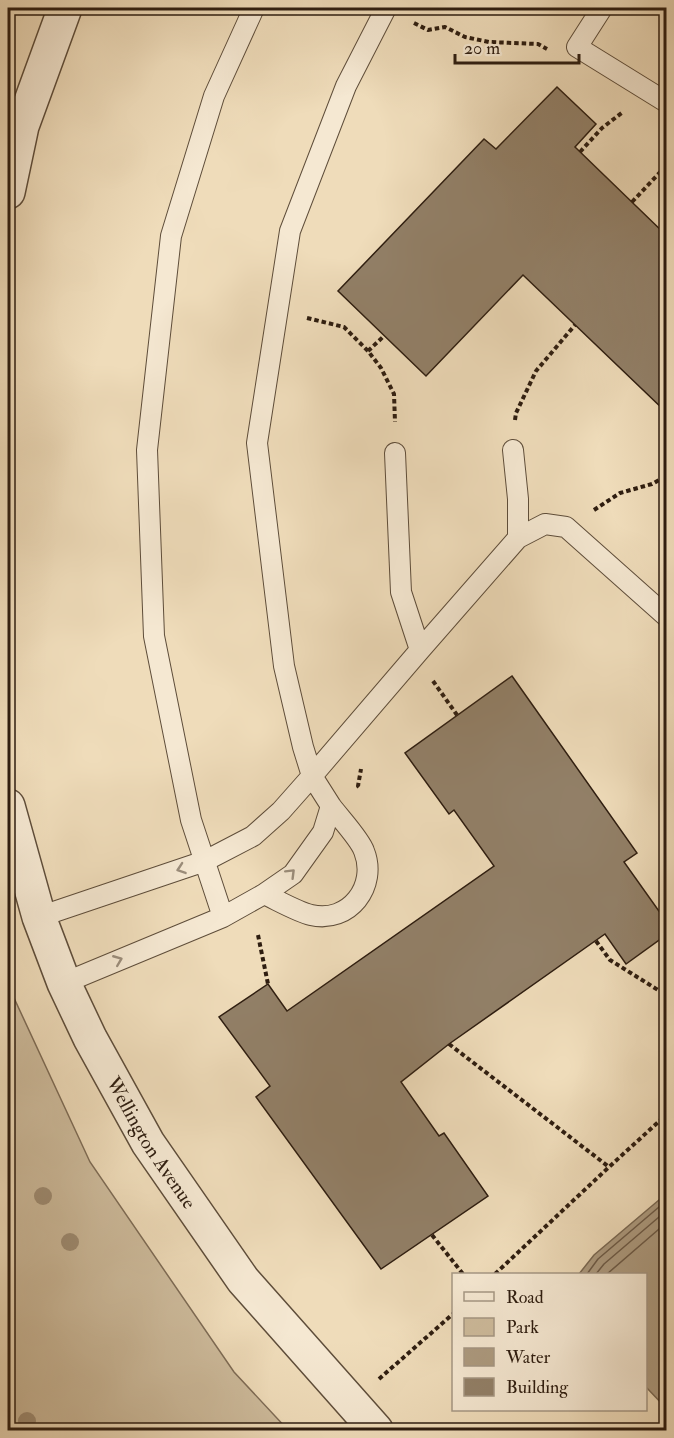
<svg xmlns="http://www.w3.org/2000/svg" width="674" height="1438" viewBox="0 0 674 1438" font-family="'IM FELL Double Pica',serif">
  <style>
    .green { fill: #cebc9d; stroke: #7e6c56; stroke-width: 1.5 }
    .water { fill: #ad9b80; stroke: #7a6953; stroke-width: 1.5 }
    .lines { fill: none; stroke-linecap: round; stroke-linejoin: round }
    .shore { stroke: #6e5c48; stroke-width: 1.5 }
    .building { fill: #928068; stroke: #2e1d10; stroke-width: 1.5 }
    .lane-casing { stroke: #5e4d3a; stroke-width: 22 }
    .street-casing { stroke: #5e4d3a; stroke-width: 36 }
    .path { stroke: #2e1d10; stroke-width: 4; stroke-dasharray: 4.5 3; stroke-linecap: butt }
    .lane { stroke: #f5e8d2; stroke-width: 20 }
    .street { stroke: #f5e8d2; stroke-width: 33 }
    .tree { fill: #9f8d74 }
    .oneway { stroke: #9b8d7b }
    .labels { text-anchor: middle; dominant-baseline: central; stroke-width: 5; stroke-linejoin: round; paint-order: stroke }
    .street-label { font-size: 20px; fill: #2e1d10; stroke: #f5e8d2 }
  </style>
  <rect width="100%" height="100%" fill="#efdcba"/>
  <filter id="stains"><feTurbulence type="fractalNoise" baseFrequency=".00333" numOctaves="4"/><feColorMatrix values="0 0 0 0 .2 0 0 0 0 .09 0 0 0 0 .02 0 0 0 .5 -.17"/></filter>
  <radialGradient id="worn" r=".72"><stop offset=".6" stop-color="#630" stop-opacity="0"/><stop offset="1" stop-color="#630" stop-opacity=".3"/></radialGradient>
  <path class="green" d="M 8,985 L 90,1162 L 234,1372 L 288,1430 L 8,1430 Z"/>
  <path class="water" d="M 666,1194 L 666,1408 L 646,1387 L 646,1274 L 579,1274 L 594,1255 Z"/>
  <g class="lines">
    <path class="shore" d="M 587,1274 L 598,1259 L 666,1201
      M 596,1274 L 604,1264 L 666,1211
      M 607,1274 L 666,1223"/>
  </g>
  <path class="building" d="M 557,87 L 596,124 L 575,147 L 666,235 L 666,412 L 523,275 L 426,376 L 338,291 L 484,139 L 496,149 Z
    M 512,676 L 637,853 L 624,862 L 666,921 L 666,935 L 626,964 L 605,934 L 449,1044 L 401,1082 L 439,1136 L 444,1133 L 488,1196 L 381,1269 L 256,1097 L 270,1086 L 219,1017 L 268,984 L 287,1011 L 494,866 L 454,810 L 449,814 L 405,753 Z"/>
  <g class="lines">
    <g class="lane-casing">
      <path id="lane" d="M 602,8 L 577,47 L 666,102
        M 513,450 L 518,499 L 518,538
        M 395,453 L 401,592 L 420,650
        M 264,894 C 277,900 298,912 311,915 C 349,924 378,886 364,851 C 360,839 339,817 331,806
        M 39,917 L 205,861 L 253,836 L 281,811 L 312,776 L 420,650 L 518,538 L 545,524 L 566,527 L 666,616
        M 223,917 L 191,820 L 154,636 L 147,450 L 171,236 L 214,96 L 254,8
        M 64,983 L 223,917 L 264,894 L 293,874 L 323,832 L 331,806 L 312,776 L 303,747 L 284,666 L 257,443 L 290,231 L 346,86 L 386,8"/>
    </g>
    <g class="street-casing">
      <g id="street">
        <path d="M 8,192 L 22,126 L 65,8"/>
        <path id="s1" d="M 8,806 L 39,917 L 64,983 L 90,1038 L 148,1143 L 243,1280 L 376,1430"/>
      </g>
    </g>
    <path class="path" d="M 414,23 L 428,30 L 445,27 L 465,37 L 489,42 L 538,44 L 547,49
      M 580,152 L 602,128 L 623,112
      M 632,202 L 666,166
      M 307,318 L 344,327 L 368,351 L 381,368 L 394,394 L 395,422
      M 368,351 L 384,336
      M 515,420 L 516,413 L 536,371 L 575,325
      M 594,510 L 620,493 L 652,484 L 666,476
      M 433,681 L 457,715
      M 359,787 L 358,786 L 361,769
      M 258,935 L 268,984
      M 596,941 L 610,960 L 658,990 L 666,992
      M 449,1044 L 609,1167
      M 432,1235 L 463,1274
      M 495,1274 L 609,1167 L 666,1115
      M 379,1379 L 454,1313"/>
    <use href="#lane" class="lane"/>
    <use href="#street" class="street"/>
  </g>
  <g class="tree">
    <circle cx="43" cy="1196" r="9"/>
    <circle cx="70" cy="1242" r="9"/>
    <circle cx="27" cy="1421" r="9"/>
  </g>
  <defs><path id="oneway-chevron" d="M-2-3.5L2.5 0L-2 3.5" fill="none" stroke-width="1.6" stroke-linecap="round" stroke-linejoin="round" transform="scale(1.5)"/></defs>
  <g class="oneway">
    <use href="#oneway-chevron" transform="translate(181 869) rotate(161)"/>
    <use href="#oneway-chevron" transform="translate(291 873) rotate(-45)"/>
    <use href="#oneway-chevron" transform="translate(118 960) rotate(-22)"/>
  </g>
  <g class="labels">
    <g class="street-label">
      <text stroke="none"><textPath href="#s1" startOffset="368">Wellington Avenue</textPath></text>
    </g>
  </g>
  <rect width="674" height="1438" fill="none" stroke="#efdcba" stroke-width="30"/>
  <rect x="9" y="9" width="656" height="1420" fill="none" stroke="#2e1d10" stroke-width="3"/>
  <rect x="15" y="15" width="644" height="1408" fill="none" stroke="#2e1d10" stroke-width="1.5"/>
  <rect x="452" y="1273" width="195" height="138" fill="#f5e8d2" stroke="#a59784" stroke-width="1.5"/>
  <rect x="464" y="1292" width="30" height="9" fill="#f5e8d2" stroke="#a59784" stroke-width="1.5"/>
  <text x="506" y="1303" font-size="18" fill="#2e1d10">Road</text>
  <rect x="464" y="1318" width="30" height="18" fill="#cebc9d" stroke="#a59784" stroke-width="1.5"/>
  <text x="506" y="1333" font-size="18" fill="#2e1d10">Park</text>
  <rect x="464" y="1348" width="30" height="18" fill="#ad9b80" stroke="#a59784" stroke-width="1.5"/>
  <text x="506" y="1363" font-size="18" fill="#2e1d10">Water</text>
  <rect x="464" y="1378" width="30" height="18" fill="#928068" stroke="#a59784" stroke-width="1.5"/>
  <text x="506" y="1393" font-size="18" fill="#2e1d10">Building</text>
  <path d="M455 54v9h124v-9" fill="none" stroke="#2e1d10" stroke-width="3"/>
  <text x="464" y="54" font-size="18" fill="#2e1d10" stroke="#f5e8d2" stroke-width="4.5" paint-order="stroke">20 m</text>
  <rect width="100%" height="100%" filter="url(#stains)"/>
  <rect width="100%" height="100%" fill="url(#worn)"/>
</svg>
